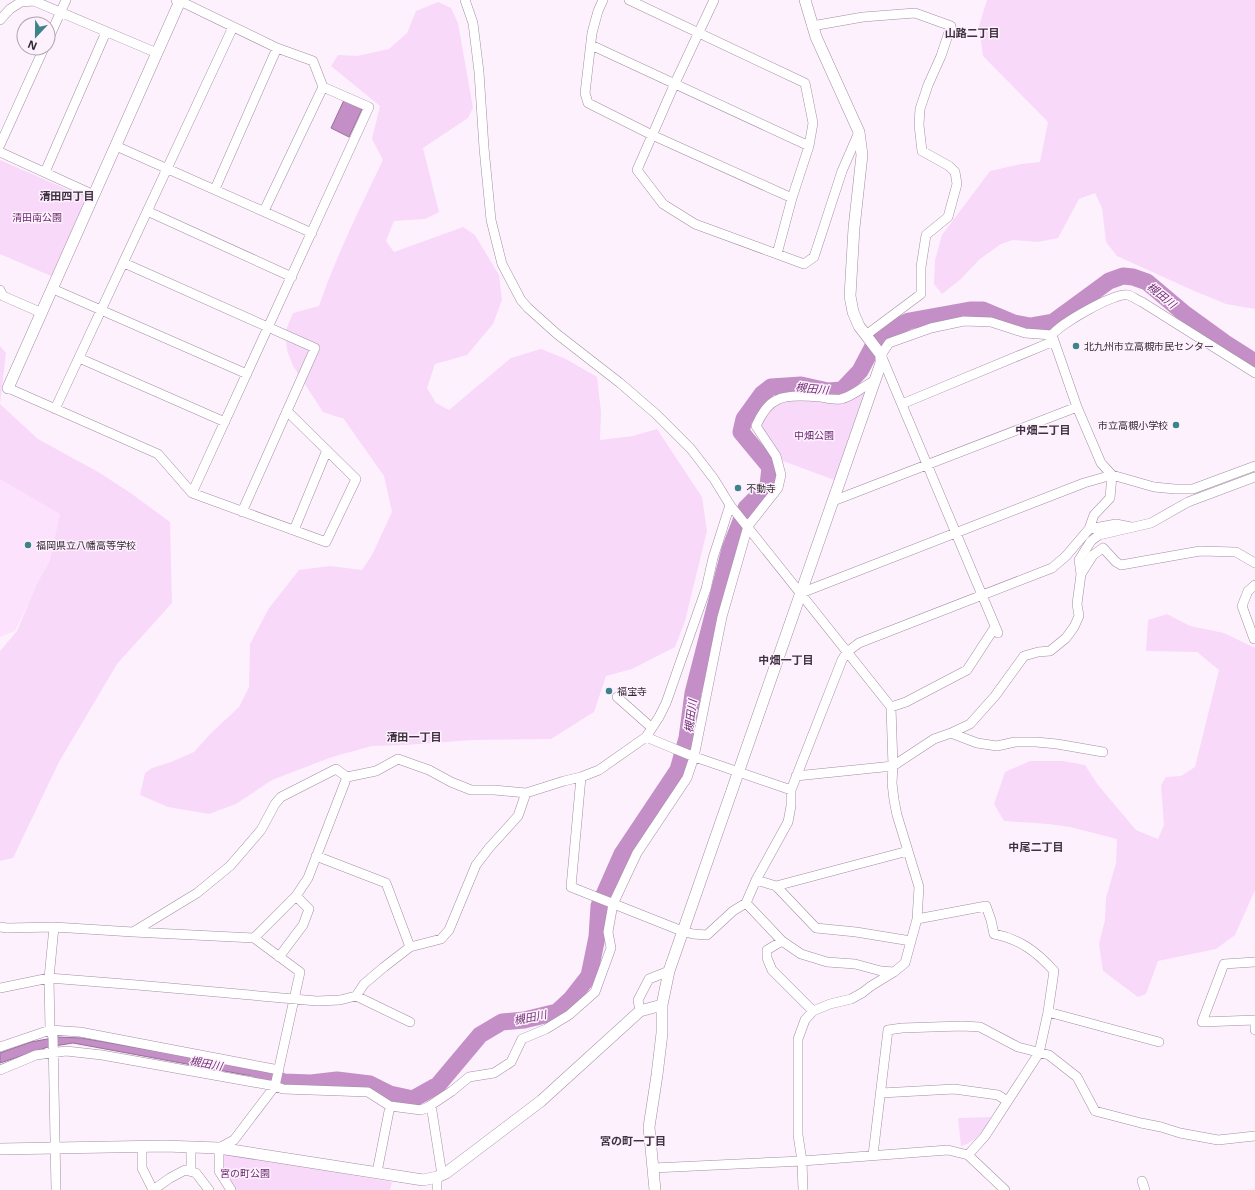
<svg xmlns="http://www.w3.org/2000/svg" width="1255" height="1190" viewBox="0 0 1255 1190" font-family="'Noto Sans','Noto Sans JP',sans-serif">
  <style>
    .built { fill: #fce2fc }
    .green { fill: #f8d9f9 }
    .water { fill: #c48fc6; stroke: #987099 }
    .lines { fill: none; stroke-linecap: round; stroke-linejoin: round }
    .river { stroke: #c48fc6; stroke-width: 17 }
    .minor-casing { stroke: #a18fa1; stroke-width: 10 }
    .tertiary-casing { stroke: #a18fa1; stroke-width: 12 }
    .minor { stroke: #fff; stroke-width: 9 }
    .tertiary { stroke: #fff; stroke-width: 11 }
    .poi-dot { fill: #3c8489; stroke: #fef1fe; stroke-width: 1.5 }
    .labels { text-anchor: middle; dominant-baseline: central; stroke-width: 3; stroke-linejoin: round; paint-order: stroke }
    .park-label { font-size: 10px; fill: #68286b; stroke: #fef1fe }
    .poi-label { font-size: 10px; fill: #312931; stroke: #fef1fe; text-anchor: start }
    .neighbourhood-label { font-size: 11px; font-weight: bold; fill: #403141; stroke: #fef1fe }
    .water-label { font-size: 11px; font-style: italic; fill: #6d2d70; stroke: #fef1fe }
  </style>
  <rect width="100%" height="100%" fill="#fef1fe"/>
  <path class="built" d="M 0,443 L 54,489 L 64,531 L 15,631 L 0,637 Z"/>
  <path class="green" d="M 987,0 L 1255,0 L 1255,309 L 1226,304 L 1192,290 L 1117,256 L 1106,242 L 1102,208 L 1095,193 L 1079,199 L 1058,238 L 1038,242 L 1013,240 L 1001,244 L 980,259 L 961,279 L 942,294 L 934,284 L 935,260 L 942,235 L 990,171 L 1021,164 L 1040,162 L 1048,122 L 983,56 L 979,26 Z
    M 438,2 L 451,8 L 458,23 L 473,108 L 468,118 L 423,148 L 439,212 L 425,219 L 394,221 L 386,241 L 394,252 L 463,227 L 475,235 L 499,275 L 502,300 L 493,324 L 467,355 L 435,364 L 427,388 L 436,403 L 449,410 L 511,358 L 541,349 L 566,359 L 597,377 L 601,412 L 600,440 L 633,436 L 657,429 L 702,497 L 707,531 L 685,621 L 675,647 L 632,669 L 606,676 L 594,712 L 551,739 L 473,740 L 406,745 L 372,746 L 332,757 L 272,780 L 236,804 L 209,814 L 168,807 L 140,795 L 145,773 L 152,768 L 171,762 L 194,752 L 210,734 L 239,707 L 249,687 L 250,644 L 269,608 L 299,570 L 330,566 L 362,570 L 372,555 L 392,512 L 384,476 L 343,418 L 341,418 L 323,412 L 293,366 L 287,350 L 285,332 L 293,313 L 319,306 C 336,256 360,208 383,160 L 372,139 L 380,106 L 331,66 L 338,55 L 357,56 L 389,49 L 407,33 L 416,11 Z
    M 0,160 L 87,198 L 51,276 L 0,254 Z
    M 0,346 L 6,353 L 0,404 L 38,439 L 100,473 L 132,494 L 170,522 L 172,603 L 117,664 L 59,762 L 13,858 L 0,861 L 0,651 L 17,631 L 37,584 L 50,560 L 60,514 L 0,479 Z
    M 868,390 L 837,481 L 783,461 L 761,427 C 763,418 767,412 774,407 C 795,392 811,404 832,401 C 844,399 856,394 868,390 Z
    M 1167,614 L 1190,626 L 1224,633 L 1255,648 L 1255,890 L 1235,935 L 1216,949 L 1158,961 L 1146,994 L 1138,997 L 1103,971 L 1099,944 L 1105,920 L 1106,898 L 1116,863 L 1117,839 L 1070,827 L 1048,824 L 1004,821 L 994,804 L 1005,772 L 1030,761 L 1063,761 L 1085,765 L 1098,785 L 1136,830 L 1158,839 L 1164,825 L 1161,785 L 1166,777 L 1181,776 L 1195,767 L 1219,670 L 1197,652 L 1146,651 L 1148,620 Z
    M 991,1117 C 984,1130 976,1142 961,1146 L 958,1118 Z
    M 223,1153 L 392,1182 L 390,1190 L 236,1190 L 222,1168 Z"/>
  <path class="water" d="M 344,100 L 362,109 L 349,137 L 331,128 Z
    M 58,1037 L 81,1038 L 261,1069 L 271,1073 L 272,1077 L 246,1075 L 73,1043 L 48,1047 L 0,1063 L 0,1053 L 31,1042 Z"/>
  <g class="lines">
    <path class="river" d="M 259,1073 L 284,1082 L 311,1083 L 337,1080 L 370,1084 L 390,1094 L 413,1099 L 438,1085 L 480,1035 L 502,1022 L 524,1020 L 557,1012 L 571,999 L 589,976 L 597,937 L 599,906 L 622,854 L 678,770 L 687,738 L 693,693 L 730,549 L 746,508 L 768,486 L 770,467 L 741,432 L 744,419 L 762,394 L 771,387 L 801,385 L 828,391 L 842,390 L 860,371 L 879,335 L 909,321 L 970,310 L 983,310 L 1014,323 L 1030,326 L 1053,322 L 1109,281 L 1123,276 L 1133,277 L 1147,282 L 1185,314 L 1225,343 L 1255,362"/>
    <g class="minor-casing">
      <path id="minor" d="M 465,0 L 473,23 L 479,72 L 484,148 L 491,220 L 502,264 L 521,300 L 528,308 L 557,334 L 620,383 L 656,414 L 691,449 L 714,479 L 730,505 L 891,707 L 893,766 L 892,783 L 894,800 L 897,815 L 919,887 L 917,919 L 905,963 L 894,972 L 871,986 L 862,993 L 851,999 L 830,1004 L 813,1011 L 805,1020 L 798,1039 L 798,1135 L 802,1161 L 803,1190
        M 603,0 L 598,11 L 592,33 L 585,93 L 588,103 L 652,135 L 792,198
        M 629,0 L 805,83 L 813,123 L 809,146 L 792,198 L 777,254
        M 714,0 L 675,83 L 637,170 L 663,204 L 695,224 L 804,264 L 814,257 L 842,171 L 859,132
        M 180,1 L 277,48 L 313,61 L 323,87 L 264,211
        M 0,20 L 10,9 L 21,2 L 34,1 L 157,53
        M 812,26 L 863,17 L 915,13 L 951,26 L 941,56 L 928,85 L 920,109 L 919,125 L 922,151 L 949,166 L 955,172 L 957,184 L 948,217 L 926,235 L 921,267 L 921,294 L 866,335
        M 48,40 L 66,0
        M 591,45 L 809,146
        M 0,145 L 44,48
        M 116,146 L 312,233
        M 0,152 L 94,195
        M 45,172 L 106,32
        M 215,189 L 277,48
        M 147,211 L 292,277
        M 124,263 L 315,348 L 242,512
        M 53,289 L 247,374
        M 0,290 L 3,296 L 42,313
        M 1052,335 C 1060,324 1115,292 1128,295 C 1132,296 1137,300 1142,302 L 1255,373
        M 1052,335 L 1077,407 L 1101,463 L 1112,475 L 1110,498 L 1094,515 L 1089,529
        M 79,358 L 225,422
        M 8,388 L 158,454 L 192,493 L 326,542 L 356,479 L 287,411
        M 902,404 L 1054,341
        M 55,409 L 233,27
        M 192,493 L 369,107 L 323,87
        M 833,501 L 1077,407
        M 294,530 L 327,450
        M 1081,574 L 1093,555 L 1103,548 L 1116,562 L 1121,565 L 1200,551 L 1236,552 L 1255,563
        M 801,593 L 1084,483 L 1112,475 L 1154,487 L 1175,489 L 1193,489 L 1255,466
        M 998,633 L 881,355 L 889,343 L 931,328 L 964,321 L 991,322 L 1025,333 L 1052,335
        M 1254,639 L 1242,606 L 1248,591 L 1255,585
        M 617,697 L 652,728
        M 891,707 L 906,702 L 967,670 L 995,627
        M 951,733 L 977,743 L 997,746 L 1015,742 L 1036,742 L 1057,744 L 1103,752
        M 646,737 L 692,756 L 791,790
        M 796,776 L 893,766 L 934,739 L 951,733 L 970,724 L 995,696 L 1024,656 L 1038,652 L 1050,651 L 1066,638 L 1074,627 L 1079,616 L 1077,604 L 1081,574 L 1079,560 L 1091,541 L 1099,535 L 1151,523 L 1188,502 L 1255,477
        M 581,777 L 571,887 L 682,931 L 693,934 L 707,935 L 733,911 L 746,903 L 756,880 L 788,822 L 791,806 L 791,790 L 842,660 L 847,652 L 859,643 L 1052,568 L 1066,556 L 1089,529 L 1116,524 L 1131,527
        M 316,856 L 386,883 L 410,947
        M 756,880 L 776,886 L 908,851
        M 776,886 L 816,928 L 856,932 L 911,941
        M 746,903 L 782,941
        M 917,919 L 986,906 L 991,920 L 994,934 C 1020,939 1037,952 1054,971 L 1048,1012 L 1039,1053 L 985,1136 L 968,1155
        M 0,927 L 7,928 L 54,927 L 133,932 L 254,938 L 300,972 L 275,1086 L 234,1140 L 219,1148 L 219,1171 L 231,1190
        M 54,927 L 49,978 L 50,1030 L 53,1037 L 56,1190
        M 133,932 L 197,893 L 230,866 L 261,830 L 275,804 L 281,797 L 336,769 L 347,777 L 376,771 L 398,759 L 429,770 L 451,782 L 471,790 L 494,790 L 526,793 L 564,781 L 581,777 L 599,770 L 646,737 L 659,717 L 666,703 L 706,589 L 713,558 L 730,505
        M 254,938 L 296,896 L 308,878 L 347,777
        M 279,957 L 303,925 L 309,909 L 296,896
        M 0,988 L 49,978 L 137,985 L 317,1001 L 340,1000 L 356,996 L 364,984 L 384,967 L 410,947 L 441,939 L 449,930 L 476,865 L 489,848 L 518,816 L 526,793
        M 356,996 L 410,1022
        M 640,1011 L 638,1000 L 649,979 L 669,971
        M 813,1011 L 772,970 L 767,958 L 767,950 L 782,941 L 801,954 L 827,962 L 855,964 L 881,971 L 894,972
        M 1048,1012 L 1159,1042
        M 1255,1020 L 1202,1022 L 1224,964 L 1255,962
        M 1255,1020 L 1255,1030
        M 0,1047 L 50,1030 L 80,1032 L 279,1070
        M 0,1070 L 36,1055 L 66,1051 L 102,1055 L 275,1086 L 283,1089 L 368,1092 L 390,1106 L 421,1110 L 428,1107 L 452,1091 L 469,1077 L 494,1073 L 511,1062 L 522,1039 L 546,1029 L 569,1015 L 595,992 L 611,948 L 608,932 L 613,904 L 637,853 L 687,778 L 694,757 L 722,617 L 748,526 L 778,488 L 781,475 L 776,456 L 756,426 C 760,417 767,404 777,400 C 787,394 809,396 820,397 C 828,399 834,400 841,399 C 854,396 863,386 874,381
        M 881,1093 L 954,1089 L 998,1095 L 1007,1101
        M 431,1105 L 442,1175
        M 142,1147 L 142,1168 L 153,1190
        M 873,1155 L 888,1030 L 902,1028 L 962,1026 L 980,1027 L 1018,1047 L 1049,1055 L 1077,1077 L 1095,1111 L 1141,1123 L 1161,1127 L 1180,1133 L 1218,1140 L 1255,1136
        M 653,1168 L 802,1161 L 948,1150 L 968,1155 L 1005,1190
        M 191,1171 L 191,1147
        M 377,1172 L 390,1106
        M 437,1177 L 437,1190
        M 1142,1181 L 1145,1190
        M 153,1190 L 170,1178 L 185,1170 L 196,1173 L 209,1190"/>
    </g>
    <g class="tertiary-casing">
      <path id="tertiary" d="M 8,388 L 180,1 L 177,0
        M 0,1149 L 165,1146 L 219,1148 L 423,1180 L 437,1177 L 446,1173 L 541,1101 L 640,1011 L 662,1005
        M 655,1190 L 649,1127 L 657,1075 L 662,1033 L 662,1005 L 669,971 L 881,363 L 881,355 L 859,326 L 853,312 L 850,296 L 854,228 L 862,155 L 859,132 L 816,37 L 805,0"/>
    </g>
    <use href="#minor" class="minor"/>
    <use href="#tertiary" class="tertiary"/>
  </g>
  <g class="poi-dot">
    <circle cx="1076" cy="346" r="4"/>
    <circle cx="1176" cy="425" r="4"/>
    <circle cx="738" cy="488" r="4"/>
    <circle cx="28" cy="545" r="4"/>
    <circle cx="609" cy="691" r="4"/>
  </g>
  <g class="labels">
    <g class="park-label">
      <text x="37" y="217">清田南公園</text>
      <text x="814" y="435">中畑公園</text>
      <text x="245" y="1173">宮の町公園</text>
    </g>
    <g class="poi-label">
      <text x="1084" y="346">北九州市立高槻市民センター</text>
      <text x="1168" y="425" text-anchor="end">市立高槻小学校</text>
      <text x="746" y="488">不動寺</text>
      <text x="36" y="545">福岡県立八幡高等学校</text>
      <text x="617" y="691">福宝寺</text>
    </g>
    <g class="neighbourhood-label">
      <text x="972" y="32">山路二丁目</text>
      <text x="67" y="195">清田四丁目</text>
      <text x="1043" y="429">中畑二丁目</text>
      <text x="786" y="659">中畑一丁目</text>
      <text x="414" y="736">清田一丁目</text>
      <text x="1036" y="846">中尾二丁目</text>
      <text x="633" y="1140">宮の町一丁目</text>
    </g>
    <g class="water-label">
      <text transform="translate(1162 295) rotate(39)">槻田川</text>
      <text transform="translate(812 388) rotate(6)">槻田川</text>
      <text transform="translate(690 716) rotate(-83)">槻田川</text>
      <text transform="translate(530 1017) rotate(-11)">槻田川</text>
      <text transform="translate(206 1063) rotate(10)">槻田川</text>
    </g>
  </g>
  <g transform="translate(36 36) rotate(202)"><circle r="19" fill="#fef1fe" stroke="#aca1ac"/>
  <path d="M0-3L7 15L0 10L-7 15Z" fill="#3c8489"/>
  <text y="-6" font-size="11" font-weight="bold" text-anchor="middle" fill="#312931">N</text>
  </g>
</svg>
